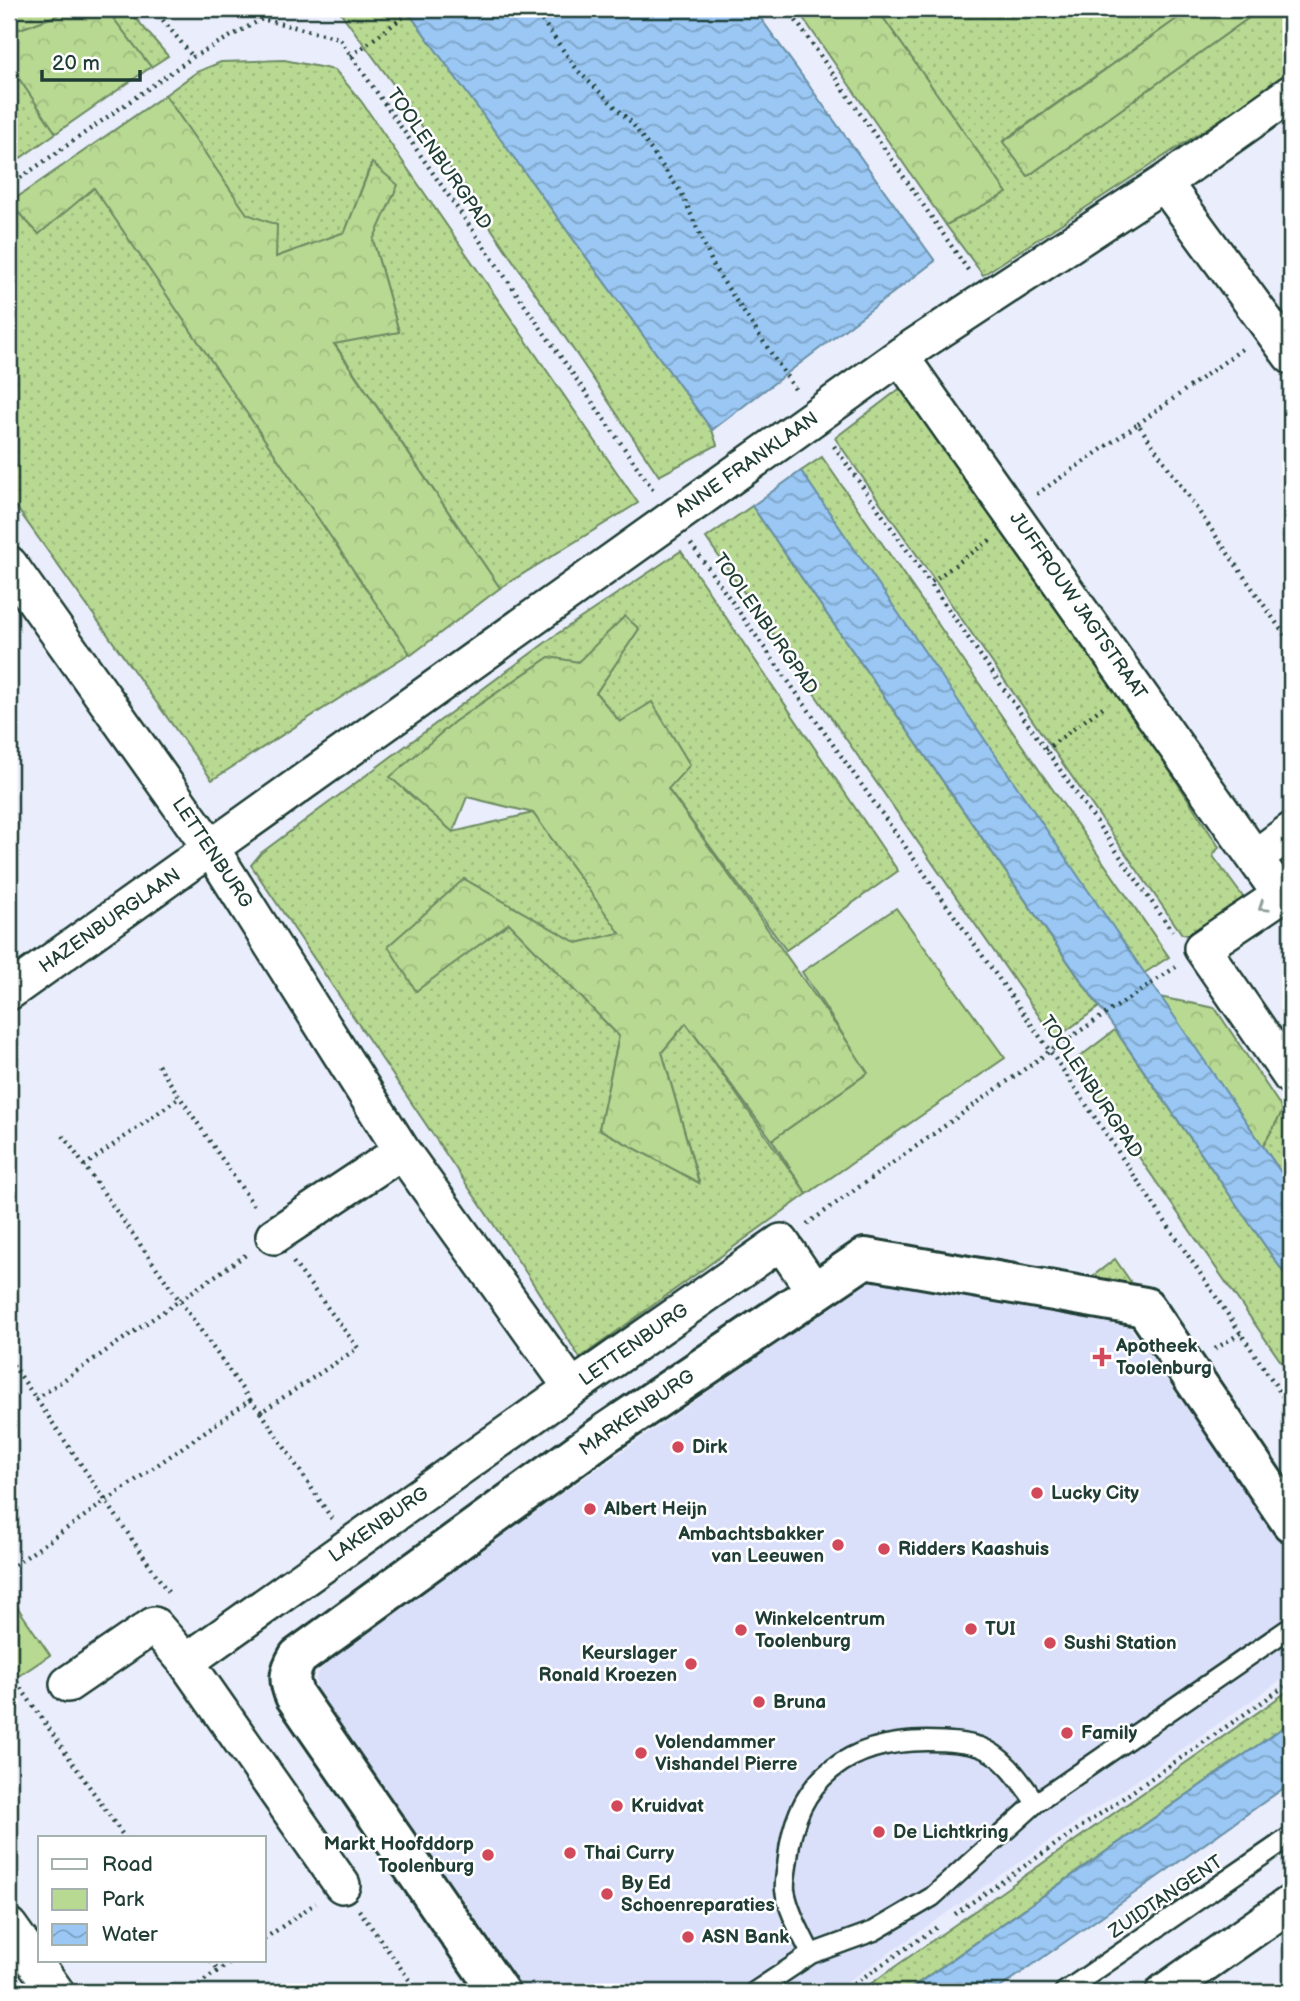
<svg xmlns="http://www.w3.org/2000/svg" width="1300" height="2001" viewBox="0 0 1300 2001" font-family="'Balsamiq Sans',sans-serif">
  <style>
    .built { fill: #dbe0fa }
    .grass { fill: url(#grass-dots); stroke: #6c8b63; stroke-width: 2 }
    .forest { fill: url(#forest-crowns); stroke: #6c8b63; stroke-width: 2 }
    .park { fill: #b8d992; stroke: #6c8b63; stroke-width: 2 }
    .water { fill: url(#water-waves); stroke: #6990a7; stroke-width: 2 }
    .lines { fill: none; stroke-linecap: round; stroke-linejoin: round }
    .service-casing { stroke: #1f3d34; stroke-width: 23 }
    .minor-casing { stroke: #1f3d34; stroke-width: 40 }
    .tertiary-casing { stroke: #1f3d34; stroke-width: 44 }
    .path { stroke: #1f3d34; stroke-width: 4.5; stroke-dasharray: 2 5; stroke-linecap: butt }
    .service { stroke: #fff; stroke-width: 18 }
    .minor { stroke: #fff; stroke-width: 35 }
    .tertiary { stroke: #fff; stroke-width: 38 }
    .oneway { stroke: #8f9e9a }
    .poi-dot { fill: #d1495b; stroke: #fff; stroke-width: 2.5 }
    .labels { text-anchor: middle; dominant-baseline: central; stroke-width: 5; stroke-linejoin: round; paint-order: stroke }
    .street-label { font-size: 19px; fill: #1f3d34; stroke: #fff }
    .poi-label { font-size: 19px; font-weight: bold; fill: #1f3d34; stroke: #fff; text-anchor: start }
  </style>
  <defs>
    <pattern id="grass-dots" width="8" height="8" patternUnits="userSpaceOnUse" patternTransform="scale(1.75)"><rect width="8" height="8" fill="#b8d992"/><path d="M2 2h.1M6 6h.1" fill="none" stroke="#9ebb7e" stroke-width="1.8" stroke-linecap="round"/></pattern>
    <pattern id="forest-crowns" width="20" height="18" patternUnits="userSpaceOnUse" patternTransform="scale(1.75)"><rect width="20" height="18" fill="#b8d992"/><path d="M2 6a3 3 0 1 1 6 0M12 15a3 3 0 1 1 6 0" fill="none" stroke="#9ebb7e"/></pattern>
    <pattern id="water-waves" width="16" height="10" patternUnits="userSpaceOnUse" patternTransform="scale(1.75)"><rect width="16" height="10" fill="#9ac7f4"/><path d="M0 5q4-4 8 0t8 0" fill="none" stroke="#7da3c6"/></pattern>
  </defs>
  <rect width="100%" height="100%" fill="#eaedfc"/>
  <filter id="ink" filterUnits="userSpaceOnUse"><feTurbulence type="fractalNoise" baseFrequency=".0143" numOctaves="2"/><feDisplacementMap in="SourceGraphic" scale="14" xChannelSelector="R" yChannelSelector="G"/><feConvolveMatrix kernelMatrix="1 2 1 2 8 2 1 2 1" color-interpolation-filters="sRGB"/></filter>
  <g filter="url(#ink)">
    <path class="built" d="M 872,1278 L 1129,1327 L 1291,1553 L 1291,1673 L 833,1992 L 523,1992 L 317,1701 L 316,1677 L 328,1656 Z"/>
    <path class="grass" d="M 9,9 L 75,9 L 9,33 Z
      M 106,9 L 128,9 L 168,56 L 151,67 Z
      M 338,9 L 406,9 L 712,430 L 717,445 L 659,476 L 396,88 Z
      M 877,9 L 1191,9 L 1003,141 L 1028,176 L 1261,9 L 1291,9 L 1291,73 L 983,275 L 946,225 L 1006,193 Z
      M 284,60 L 335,70 L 361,101 L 638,503 L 500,588 L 334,343 L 399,332 L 373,240 L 371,164 L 345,232 L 276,257 L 165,95 L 197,72 L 221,62 Z
      M 20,80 L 56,133 L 9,166 L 9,81 Z
      M 94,187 L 410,653 L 212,780 L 9,497 L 9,203 L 39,234 Z
      M 902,387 L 1116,688 L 1219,847 L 1213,856 L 1246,901 L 1200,936 L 1182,934 L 835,438 Z
      M 822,457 L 1169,957 L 1143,974 L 801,471 Z
      M 752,506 L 1099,1007 L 1055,1039 L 706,538 Z
      M 681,551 L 898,871 L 786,950 L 668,789 L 652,703 L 620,722 L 596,693 L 639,629 L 578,662 L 549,657 L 454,722 L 391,777 L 453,832 L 533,813 L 621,933 L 577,943 L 464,879 L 416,990 L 509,923 L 619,1036 L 599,1129 L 699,1182 L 662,1052 L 686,1023 L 807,1194 L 580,1358 L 529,1277 L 251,865 L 261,853 L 557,634 Z
      M 1115,1030 L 1291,1283 L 1291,1376 L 1073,1062 Z
      M 1283,1110 L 1291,1122 L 1291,1187 L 1263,1146 Z
      M 1115,1259 L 1135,1288 L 1089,1279 Z
      M 1291,1689 L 1291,1722 L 905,1992 L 859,1992 Z"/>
    <path class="forest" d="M 75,9 L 106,9 L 151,67 L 56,133 L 20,80 L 9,81 L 9,33 Z
      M 797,9 L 877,9 L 1007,193 L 946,225 Z
      M 1191,9 L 1261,9 L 1028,176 L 1003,142 Z
      M 165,95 L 247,214 L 277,225 L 276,257 L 345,232 L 372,163 L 398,185 L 373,240 L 399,332 L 334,344 L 500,588 L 411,655 L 94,188 L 39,234 L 9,203 Z
      M 625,616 L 639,629 L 596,693 L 620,722 L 652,702 L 690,765 L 668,789 L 869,1072 L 772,1140 L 686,1023 L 662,1052 L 699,1183 L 599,1129 L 619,1036 L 509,923 L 416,991 L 388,946 L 464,879 L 577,943 L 620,933 L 533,813 L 467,797 L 453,832 L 390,777 L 454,722 L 549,657 L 578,662 Z
      M 1159,997 L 1215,1008 L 1283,1110 L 1263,1146 Z"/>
    <path class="park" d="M 896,908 L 1005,1058 L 807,1194 L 772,1140 L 868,1073 L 802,972 Z
      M 9,1595 L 50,1655 L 16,1678 L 9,1668 Z"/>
    <path class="water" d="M 406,9 L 754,9 L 935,261 L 712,430 Z
      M 801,471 L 1291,1187 L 1291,1283 L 752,506 Z
      M 1291,1722 L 1291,1783 L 994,1992 L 906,1992 Z"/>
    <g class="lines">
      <g class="service-casing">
        <path id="service" d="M 811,1954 C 802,1935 788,1911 785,1890 C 784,1880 787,1868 788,1858 C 796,1778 850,1741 927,1741 C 943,1741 964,1742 980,1747 C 1005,1756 1021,1782 1036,1803
          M 754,1992 L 811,1954 L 874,1931 L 932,1897 L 1036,1803 L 1291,1627
          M 1064,1992 L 1291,1836"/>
      </g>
      <g class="minor-casing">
        <path id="minor" d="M 1164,183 L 1291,356
          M 900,356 L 1281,895 L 1202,948 L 1291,1077
          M 9,564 L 212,850 L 402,1151 L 572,1388 L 781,1242 L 815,1292
          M 1256,857 L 1291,831
          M 9,992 L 900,356 L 1164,183 L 1291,93
          M 274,1236 L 402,1151
          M 186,1662 L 572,1388
          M 68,1684 L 154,1625 L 186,1662 L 342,1885
          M 9,1926 L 56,1992
          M 1164,1992 L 1291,1903"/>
      </g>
      <g class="tertiary-casing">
        <path id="tertiary" d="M 499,1992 L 295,1696 C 288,1680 289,1672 298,1657 L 606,1433 L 865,1258 L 1145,1307 L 1291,1522"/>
      </g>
      <path class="path" d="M 154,9 L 193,57
        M 261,9 L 262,19
        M 534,9 L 578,71 L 632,123 L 682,194 L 715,269 L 795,389
        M 788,9 L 968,270
        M 351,56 L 414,9
        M 9,186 L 193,57 L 262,19 L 339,38 L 654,491
        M 1138,424 L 1245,347
        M 834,446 L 930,583
        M 1037,494 L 1138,424 L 1291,644
        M 990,540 L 930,583 L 1172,931
        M 691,544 L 1050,1051 L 1291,1408
        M 1045,750 L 1107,704
        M 158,1065 L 256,1209
        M 84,1166 L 180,1097
        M 807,1224 L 1050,1051 L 1176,967
        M 1215,1349 L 1241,1333
        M 9,1359 L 170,1595
        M 36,1399 L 247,1254
        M 250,1400 L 261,1412 L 358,1348 L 293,1262
        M 261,1412 L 332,1519
        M 9,1569 L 250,1400 L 62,1134
        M 9,1671 L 125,1838
        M 359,1910 L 418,1992
        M 955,1914 L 1291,1682
        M 264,1939 L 316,1903
        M 211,1961 L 218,1971
        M 187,1992 L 233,1961
        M 842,1992 L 937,1927"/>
      <use href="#service" class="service"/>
      <use href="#minor" class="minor"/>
      <use href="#tertiary" class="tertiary"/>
    </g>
    <defs><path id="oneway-chevron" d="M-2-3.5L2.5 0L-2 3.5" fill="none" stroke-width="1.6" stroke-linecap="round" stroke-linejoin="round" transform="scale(1.75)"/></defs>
    <use class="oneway" href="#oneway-chevron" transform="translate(1263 907) rotate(146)"/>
  </g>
  <g class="poi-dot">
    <path d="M1098.5 1346.5h7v7h7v7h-7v7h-7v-7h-7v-7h7z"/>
    <circle cx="678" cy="1447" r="7"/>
    <circle cx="1037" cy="1493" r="7"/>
    <circle cx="590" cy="1509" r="7"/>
    <circle cx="838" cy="1545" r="7"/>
    <circle cx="884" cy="1549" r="7"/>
    <circle cx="971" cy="1629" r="7"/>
    <circle cx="741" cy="1630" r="7"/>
    <circle cx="1050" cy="1643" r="7"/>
    <circle cx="691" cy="1664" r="7"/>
    <circle cx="759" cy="1702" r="7"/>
    <circle cx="1067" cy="1733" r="7"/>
    <circle cx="641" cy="1753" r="7"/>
    <circle cx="617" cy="1806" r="7"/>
    <circle cx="879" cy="1832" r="7"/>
    <circle cx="570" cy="1853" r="7"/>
    <circle cx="488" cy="1855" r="7"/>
    <circle cx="607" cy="1894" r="7"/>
    <circle cx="688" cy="1937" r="7"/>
  </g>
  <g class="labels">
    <g class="street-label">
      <text transform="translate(439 159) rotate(55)">TOOLENBURGPAD</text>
      <text transform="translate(747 465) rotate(-35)">ANNE FRANKLAAN</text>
      <text transform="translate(1078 606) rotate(55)">JUFFROUW JAGTSTRAAT</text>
      <text transform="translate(765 624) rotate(55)">TOOLENBURGPAD</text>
      <text transform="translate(212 853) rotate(56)">LETTENBURG</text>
      <text transform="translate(110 921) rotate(-35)">HAZENBURGLAAN</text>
      <text transform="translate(1091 1087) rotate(56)">TOOLENBURGPAD</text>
      <text transform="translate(634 1345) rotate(-35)">LETTENBURG</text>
      <text transform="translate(637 1413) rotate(-35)">MARKENBURG</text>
      <text transform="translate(379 1525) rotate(-35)">LAKENBURG</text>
      <text transform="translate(1166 1897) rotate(-34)">ZUIDTANGENT</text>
    </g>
    <g class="poi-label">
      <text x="1116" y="1346">Apotheek<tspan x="1116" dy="22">Toolenburg</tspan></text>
      <text x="692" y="1447">Dirk</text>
      <text x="1051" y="1493">Lucky City</text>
      <text x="604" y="1509">Albert Heijn</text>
      <text x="824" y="1534" text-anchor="end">Ambachtsbakker<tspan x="824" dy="22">van Leeuwen</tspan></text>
      <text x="898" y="1549">Ridders Kaashuis</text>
      <text x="755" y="1619">Winkelcentrum<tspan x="755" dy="22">Toolenburg</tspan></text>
      <text x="985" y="1629">TUI</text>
      <text x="1064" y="1643">Sushi Station</text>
      <text x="677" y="1653" text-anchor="end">Keurslager<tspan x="677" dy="22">Ronald Kroezen</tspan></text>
      <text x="773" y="1702">Bruna</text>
      <text x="1081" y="1733">Family</text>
      <text x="655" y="1742">Volendammer<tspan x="655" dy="22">Vishandel Pierre</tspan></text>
      <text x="631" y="1806">Kruidvat</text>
      <text x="893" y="1832">De Lichtkring</text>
      <text x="474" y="1844" text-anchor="end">Markt Hoofddorp<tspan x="474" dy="22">Toolenburg</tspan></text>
      <text x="584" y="1853">Thai Curry</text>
      <text x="621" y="1883">By Ed<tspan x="621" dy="22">Schoenreparaties</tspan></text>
      <text x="702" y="1937">ASN Bank</text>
    </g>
  </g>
  <rect width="1300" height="2001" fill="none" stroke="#fff" stroke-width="35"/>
  <rect x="18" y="18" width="1265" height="1966" fill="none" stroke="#1f3d34" stroke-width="2.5" filter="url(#ink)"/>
  <rect x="38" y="1836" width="228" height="126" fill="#ffffff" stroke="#a5b1ae" stroke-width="2"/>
  <rect x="52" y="1859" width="35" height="10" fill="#ffffff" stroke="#a5b1ae" stroke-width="2"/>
  <text x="102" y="1871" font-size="21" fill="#1f3d34">Road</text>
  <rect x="52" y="1889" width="35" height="21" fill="#b8d992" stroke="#a5b1ae" stroke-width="2"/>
  <text x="102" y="1906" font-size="21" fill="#1f3d34">Park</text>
  <rect x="52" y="1924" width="35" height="21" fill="url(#water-waves)" stroke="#a5b1ae" stroke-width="2"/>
  <text x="102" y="1941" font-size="21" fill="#1f3d34">Water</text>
  <path d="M42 70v10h98v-10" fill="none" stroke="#1f3d34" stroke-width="3.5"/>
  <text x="52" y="70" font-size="21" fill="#1f3d34" stroke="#ffffff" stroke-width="5" paint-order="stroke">20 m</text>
</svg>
